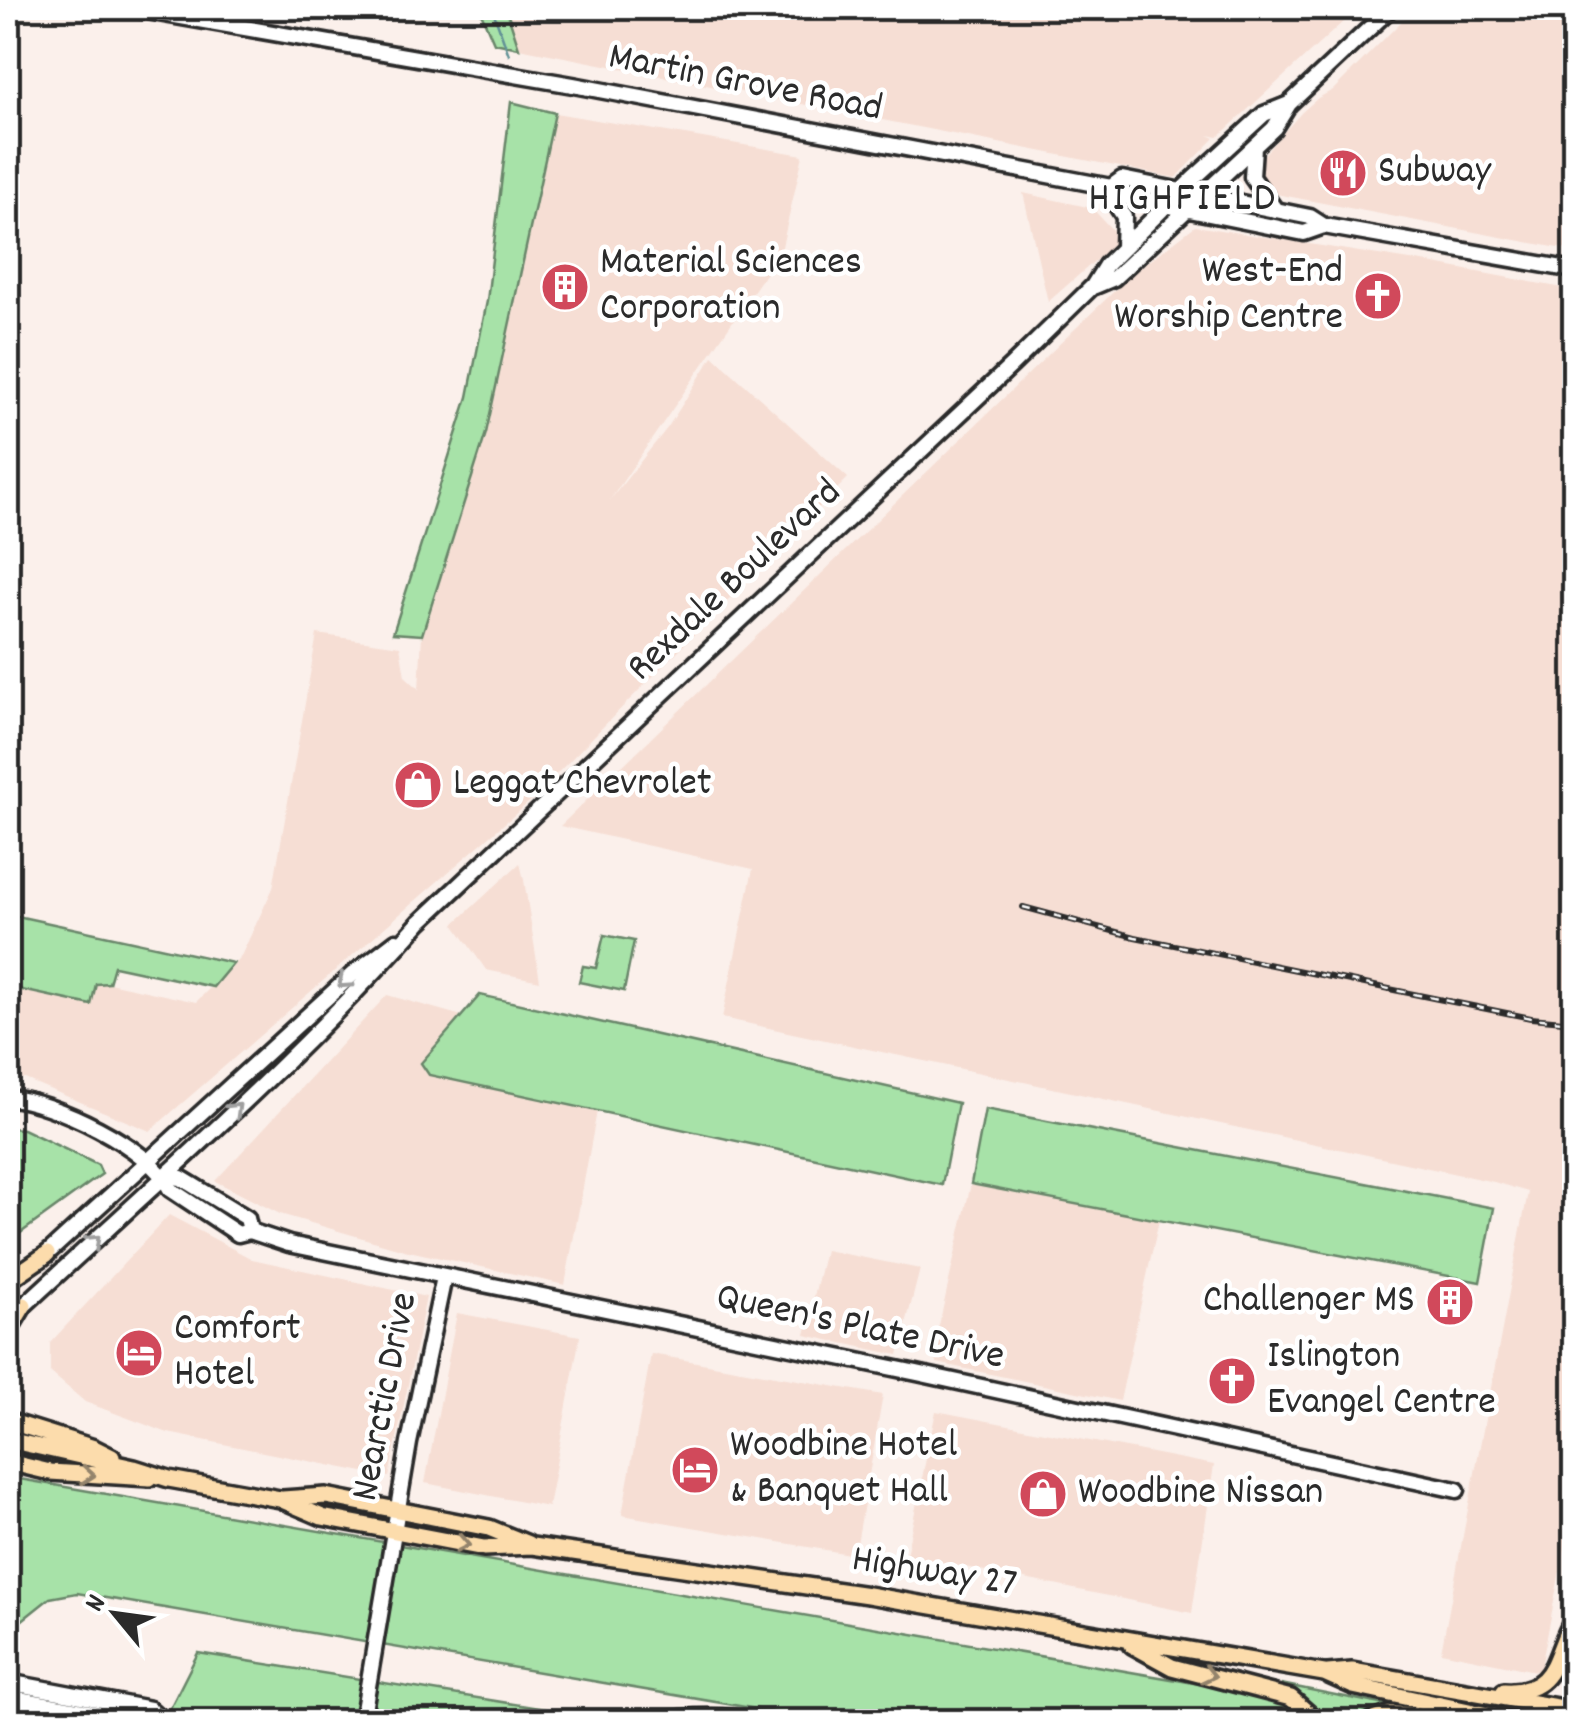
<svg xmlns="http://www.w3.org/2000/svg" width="1582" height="1729" viewBox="0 0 1582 1729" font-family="Dekko,sans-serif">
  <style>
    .built { fill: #f6ded4 }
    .green { fill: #a7e2a8; stroke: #69866a; stroke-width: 2.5 }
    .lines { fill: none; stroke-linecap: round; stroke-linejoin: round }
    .stream { stroke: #629296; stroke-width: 2.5 }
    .secondary-casing { stroke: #2b2b2b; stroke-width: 21 }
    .primary-casing { stroke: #2b2b2b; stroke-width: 22 }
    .secondary { stroke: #fff; stroke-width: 14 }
    .primary { stroke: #fcdcac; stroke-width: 15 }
    .rail-casing { stroke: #2b2b2b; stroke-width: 6 }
    .rail { stroke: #fff; stroke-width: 2.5; stroke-dasharray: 8; stroke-linecap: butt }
    .oneway { stroke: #a0a0a0 }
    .oneway2 { stroke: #94846c }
    .labels { text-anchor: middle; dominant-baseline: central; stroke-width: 9; stroke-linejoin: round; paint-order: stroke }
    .street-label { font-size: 40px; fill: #2b2b2b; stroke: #fff }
    .poi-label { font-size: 40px; fill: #2b2b2b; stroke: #fff; text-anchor: start }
    .neighbourhood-label { font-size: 42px; letter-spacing: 2.5px; fill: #2b2b2b; stroke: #fff }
  </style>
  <rect width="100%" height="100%" fill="#fbf0eb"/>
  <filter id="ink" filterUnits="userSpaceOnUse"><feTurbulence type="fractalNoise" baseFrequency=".01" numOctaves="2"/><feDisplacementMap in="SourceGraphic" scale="20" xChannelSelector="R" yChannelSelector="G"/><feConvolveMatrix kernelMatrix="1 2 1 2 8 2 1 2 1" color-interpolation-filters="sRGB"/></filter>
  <g filter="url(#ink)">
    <path class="built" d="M 506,8 L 1358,8 L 1218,137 L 1208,135 L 1215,138 L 1176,178 L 519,48 Z
      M 1415,8 L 1574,8 L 1574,251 L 1276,194 L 1264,184 L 1260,159 L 1302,112 L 1318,98 L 1333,90 Z
      M 555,113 L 803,155 L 781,251 L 610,500 L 668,427 L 713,356 L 848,478 L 528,803 L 150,1131 L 25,1079 L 8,1078 L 8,987 L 91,1005 L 96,984 L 109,983 L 196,1002 L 240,958 L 273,888 L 317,634 L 400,646 L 405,676 L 419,689 L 422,635 L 486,433 Z
      M 1023,193 L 1092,208 L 1116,234 L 1114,244 L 1048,302 Z
      M 1195,226 L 1429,263 L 1574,290 L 1574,1537 L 1567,1536 L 1540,1672 L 1441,1652 L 1528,1192 L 1494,1182 L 722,1018 L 753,869 L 560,826 L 1132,274 Z
      M 520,863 L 524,880 L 540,981 L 486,970 L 454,924 Z
      M 387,995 L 462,1016 L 421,1062 L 429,1075 L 597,1111 L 565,1285 L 404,1250 L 280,1214 L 215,1181 Z
      M 971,1184 L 1159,1220 L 1120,1401 L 937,1363 L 932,1356 Z
      M 169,1215 L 252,1259 L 426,1297 L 389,1477 L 168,1433 L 85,1402 L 50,1372 L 50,1343 Z
      M 825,1250 L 920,1269 L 898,1355 L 805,1335 Z
      M 457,1313 L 580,1336 L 548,1507 L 425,1483 Z
      M 651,1354 L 883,1395 L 855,1555 L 622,1515 Z
      M 936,1411 L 1214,1465 L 1192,1613 L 906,1555 Z"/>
    <path class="green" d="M 479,8 L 506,8 L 519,48 L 494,43 Z
      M 511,102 L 555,113 L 486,433 L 422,635 L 393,633 L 468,397 L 487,301 Z
      M 8,914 L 233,963 L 213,987 L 114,966 L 109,983 L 96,984 L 91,1005 L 8,987 Z
      M 604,935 L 634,941 L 624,991 L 579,982 L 583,966 L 596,968 Z
      M 480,995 L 958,1103 L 942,1185 L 429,1075 L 421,1063 Z
      M 985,1109 L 1494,1208 L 1480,1282 L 971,1184 Z
      M 8,1128 L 23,1129 L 98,1165 L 102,1174 L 8,1242 Z
      M 8,1477 L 1223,1688 L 1291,1708 L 1308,1721 L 827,1721 L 77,1593 L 50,1598 L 11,1629 L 8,1628 Z
      M 198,1653 L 620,1721 L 163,1722 Z
      M 1281,1684 L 1400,1708 C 1373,1713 1352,1721 1325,1721 L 1316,1707 Z"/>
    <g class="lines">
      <path class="stream" d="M 492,8 L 509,55"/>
      <g class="secondary-casing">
        <path id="secondary" d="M 129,8 L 573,85 L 1111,187 L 1120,196 L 1304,233 L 1324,226
          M 1254,147 L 1252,177 L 1274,208
          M 1111,187 L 1122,179 L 1310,217 L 1324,226 L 1574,270
          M 1109,194 L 1124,217 L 1123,247
          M 1095,286 L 1114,278 L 1274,128 L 1289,104 L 1391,8
          M 8,1098 C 51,1100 152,1148 170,1189 L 238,1234 L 250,1231 L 289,1244 L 917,1373 L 1457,1490
          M 165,1176 L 181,1178 L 247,1218 L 250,1231
          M 40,1260 L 354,973 L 396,941
          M 16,1313 C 153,1186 296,1062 420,922 L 1012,365 L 1093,286 L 1106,265 L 1192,180 L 1264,114 L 1289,104
          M 8,1682 L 150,1709 L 160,1718 L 187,1722
          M 8,1697 L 141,1722
          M 362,1722 L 409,1443 L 444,1277
          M 652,1722 C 688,1716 725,1715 761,1722"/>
      </g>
      <g class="primary-casing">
        <path id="primary" d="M 8,1281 L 47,1254
          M 8,1332 L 24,1305
          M 8,1421 L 94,1448 L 112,1457
          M 8,1440 L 134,1468 L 169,1479 L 280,1499 L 322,1517 L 484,1548 L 532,1546 L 868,1595 L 1324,1673 L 1353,1686 L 1520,1722
          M 8,1462 L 50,1472 L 150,1478
          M 283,1499 L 326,1496 L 489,1528 L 528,1544
          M 1132,1645 L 1172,1667 L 1291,1698 L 1318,1722
          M 1328,1673 L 1352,1671 L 1574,1710
          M 1504,1691 C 1559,1694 1553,1652 1574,1619
          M 1368,1722 L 1391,1714 L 1463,1718"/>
      </g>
      <use href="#secondary" class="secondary"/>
      <use href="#primary" class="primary"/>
      <g class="rail-casing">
        <path id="rail" d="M 1023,907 L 1135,937 L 1531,1018 L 1574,1022"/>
      </g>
      <use href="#rail" class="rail"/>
    </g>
    <defs><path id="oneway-chevron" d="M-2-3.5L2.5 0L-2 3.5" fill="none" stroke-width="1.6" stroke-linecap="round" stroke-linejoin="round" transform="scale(2.5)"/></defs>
    <g class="oneway">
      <use href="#oneway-chevron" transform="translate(344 982) rotate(138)"/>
      <use href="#oneway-chevron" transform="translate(235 1109) rotate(-44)"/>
      <use href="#oneway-chevron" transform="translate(94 1241) rotate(-43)"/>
    </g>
    <g class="oneway2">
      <use href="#oneway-chevron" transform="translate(88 1475) rotate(5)"/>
      <use href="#oneway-chevron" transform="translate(463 1544) rotate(11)"/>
      <use href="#oneway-chevron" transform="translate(1209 1675) rotate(13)"/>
    </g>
  </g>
  <defs>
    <g id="restaurant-disc" transform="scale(2.5)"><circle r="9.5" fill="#d1495b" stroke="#fff"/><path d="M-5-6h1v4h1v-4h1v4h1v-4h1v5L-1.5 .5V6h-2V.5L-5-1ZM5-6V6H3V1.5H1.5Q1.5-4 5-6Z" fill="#fff"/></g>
    <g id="building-disc" transform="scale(2.5)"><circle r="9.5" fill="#d1495b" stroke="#fff"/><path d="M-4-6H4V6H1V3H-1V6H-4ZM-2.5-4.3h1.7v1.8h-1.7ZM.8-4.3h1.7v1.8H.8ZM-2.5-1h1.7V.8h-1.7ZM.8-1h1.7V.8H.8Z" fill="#fff"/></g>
    <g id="church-disc" transform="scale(2.5)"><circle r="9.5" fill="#d1495b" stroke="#fff"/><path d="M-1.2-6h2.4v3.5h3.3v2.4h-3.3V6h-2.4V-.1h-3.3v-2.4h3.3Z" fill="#fff"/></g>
    <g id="shop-disc" transform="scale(2.5)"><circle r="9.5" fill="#d1495b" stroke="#fff"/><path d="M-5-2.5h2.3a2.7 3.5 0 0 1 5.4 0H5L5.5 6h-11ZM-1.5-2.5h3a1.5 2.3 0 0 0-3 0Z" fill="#fff"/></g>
    <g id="hotel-disc" transform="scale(2.5)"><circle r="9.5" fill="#d1495b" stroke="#fff"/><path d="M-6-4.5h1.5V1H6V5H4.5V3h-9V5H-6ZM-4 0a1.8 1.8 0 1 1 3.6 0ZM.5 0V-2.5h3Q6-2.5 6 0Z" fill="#fff"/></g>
  </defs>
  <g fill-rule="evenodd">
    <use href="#restaurant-disc" x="1343" y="173"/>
    <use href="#building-disc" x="565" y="287"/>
    <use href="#church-disc" x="1378" y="296"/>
    <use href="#shop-disc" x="418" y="785"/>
    <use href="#building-disc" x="1450" y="1302"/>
    <use href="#hotel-disc" x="139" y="1353"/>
    <use href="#church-disc" x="1232" y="1381"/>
    <use href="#hotel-disc" x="695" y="1470"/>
    <use href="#shop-disc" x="1043" y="1494"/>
  </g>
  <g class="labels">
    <g class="street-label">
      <text transform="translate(745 85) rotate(11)">Martin Grove Road</text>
      <text transform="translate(736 582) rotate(-43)">Rexdale Boulevard</text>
      <text transform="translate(860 1329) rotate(12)">Queen's Plate Drive</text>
      <text transform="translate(387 1397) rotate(-79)">Nearctic Drive</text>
      <text transform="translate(934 1574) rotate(9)">Highway 27</text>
    </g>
    <g class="poi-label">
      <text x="1378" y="173">Subway</text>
      <text x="600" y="264">Material Sciences<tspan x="600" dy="46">Corporation</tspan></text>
      <text x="1343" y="273" text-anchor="end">West-End<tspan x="1343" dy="46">Worship Centre</tspan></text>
      <text x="453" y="785">Leggat Chevrolet</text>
      <text x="1415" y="1302" text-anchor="end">Challenger MS</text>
      <text x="174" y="1330">Comfort<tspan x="174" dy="46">Hotel</tspan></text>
      <text x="1267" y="1358">Islington<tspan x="1267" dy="46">Evangel Centre</tspan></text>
      <text x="730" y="1447">Woodbine Hotel<tspan x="730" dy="46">&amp; Banquet Hall</tspan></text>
      <text x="1078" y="1494">Woodbine Nissan</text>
    </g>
    <g class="neighbourhood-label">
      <text x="1183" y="201">HIGHFIELD</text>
    </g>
  </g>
  <rect width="1582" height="1729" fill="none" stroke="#fff" stroke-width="40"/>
  <rect x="20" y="20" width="1542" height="1689" fill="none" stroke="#2b2b2b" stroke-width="4" filter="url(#ink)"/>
  <g transform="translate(115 1614) rotate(299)" stroke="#ffffff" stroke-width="8" paint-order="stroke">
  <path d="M0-8L18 38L0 25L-18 38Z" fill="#2b2b2b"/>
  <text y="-15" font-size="28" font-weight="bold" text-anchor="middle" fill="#2b2b2b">N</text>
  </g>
</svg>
